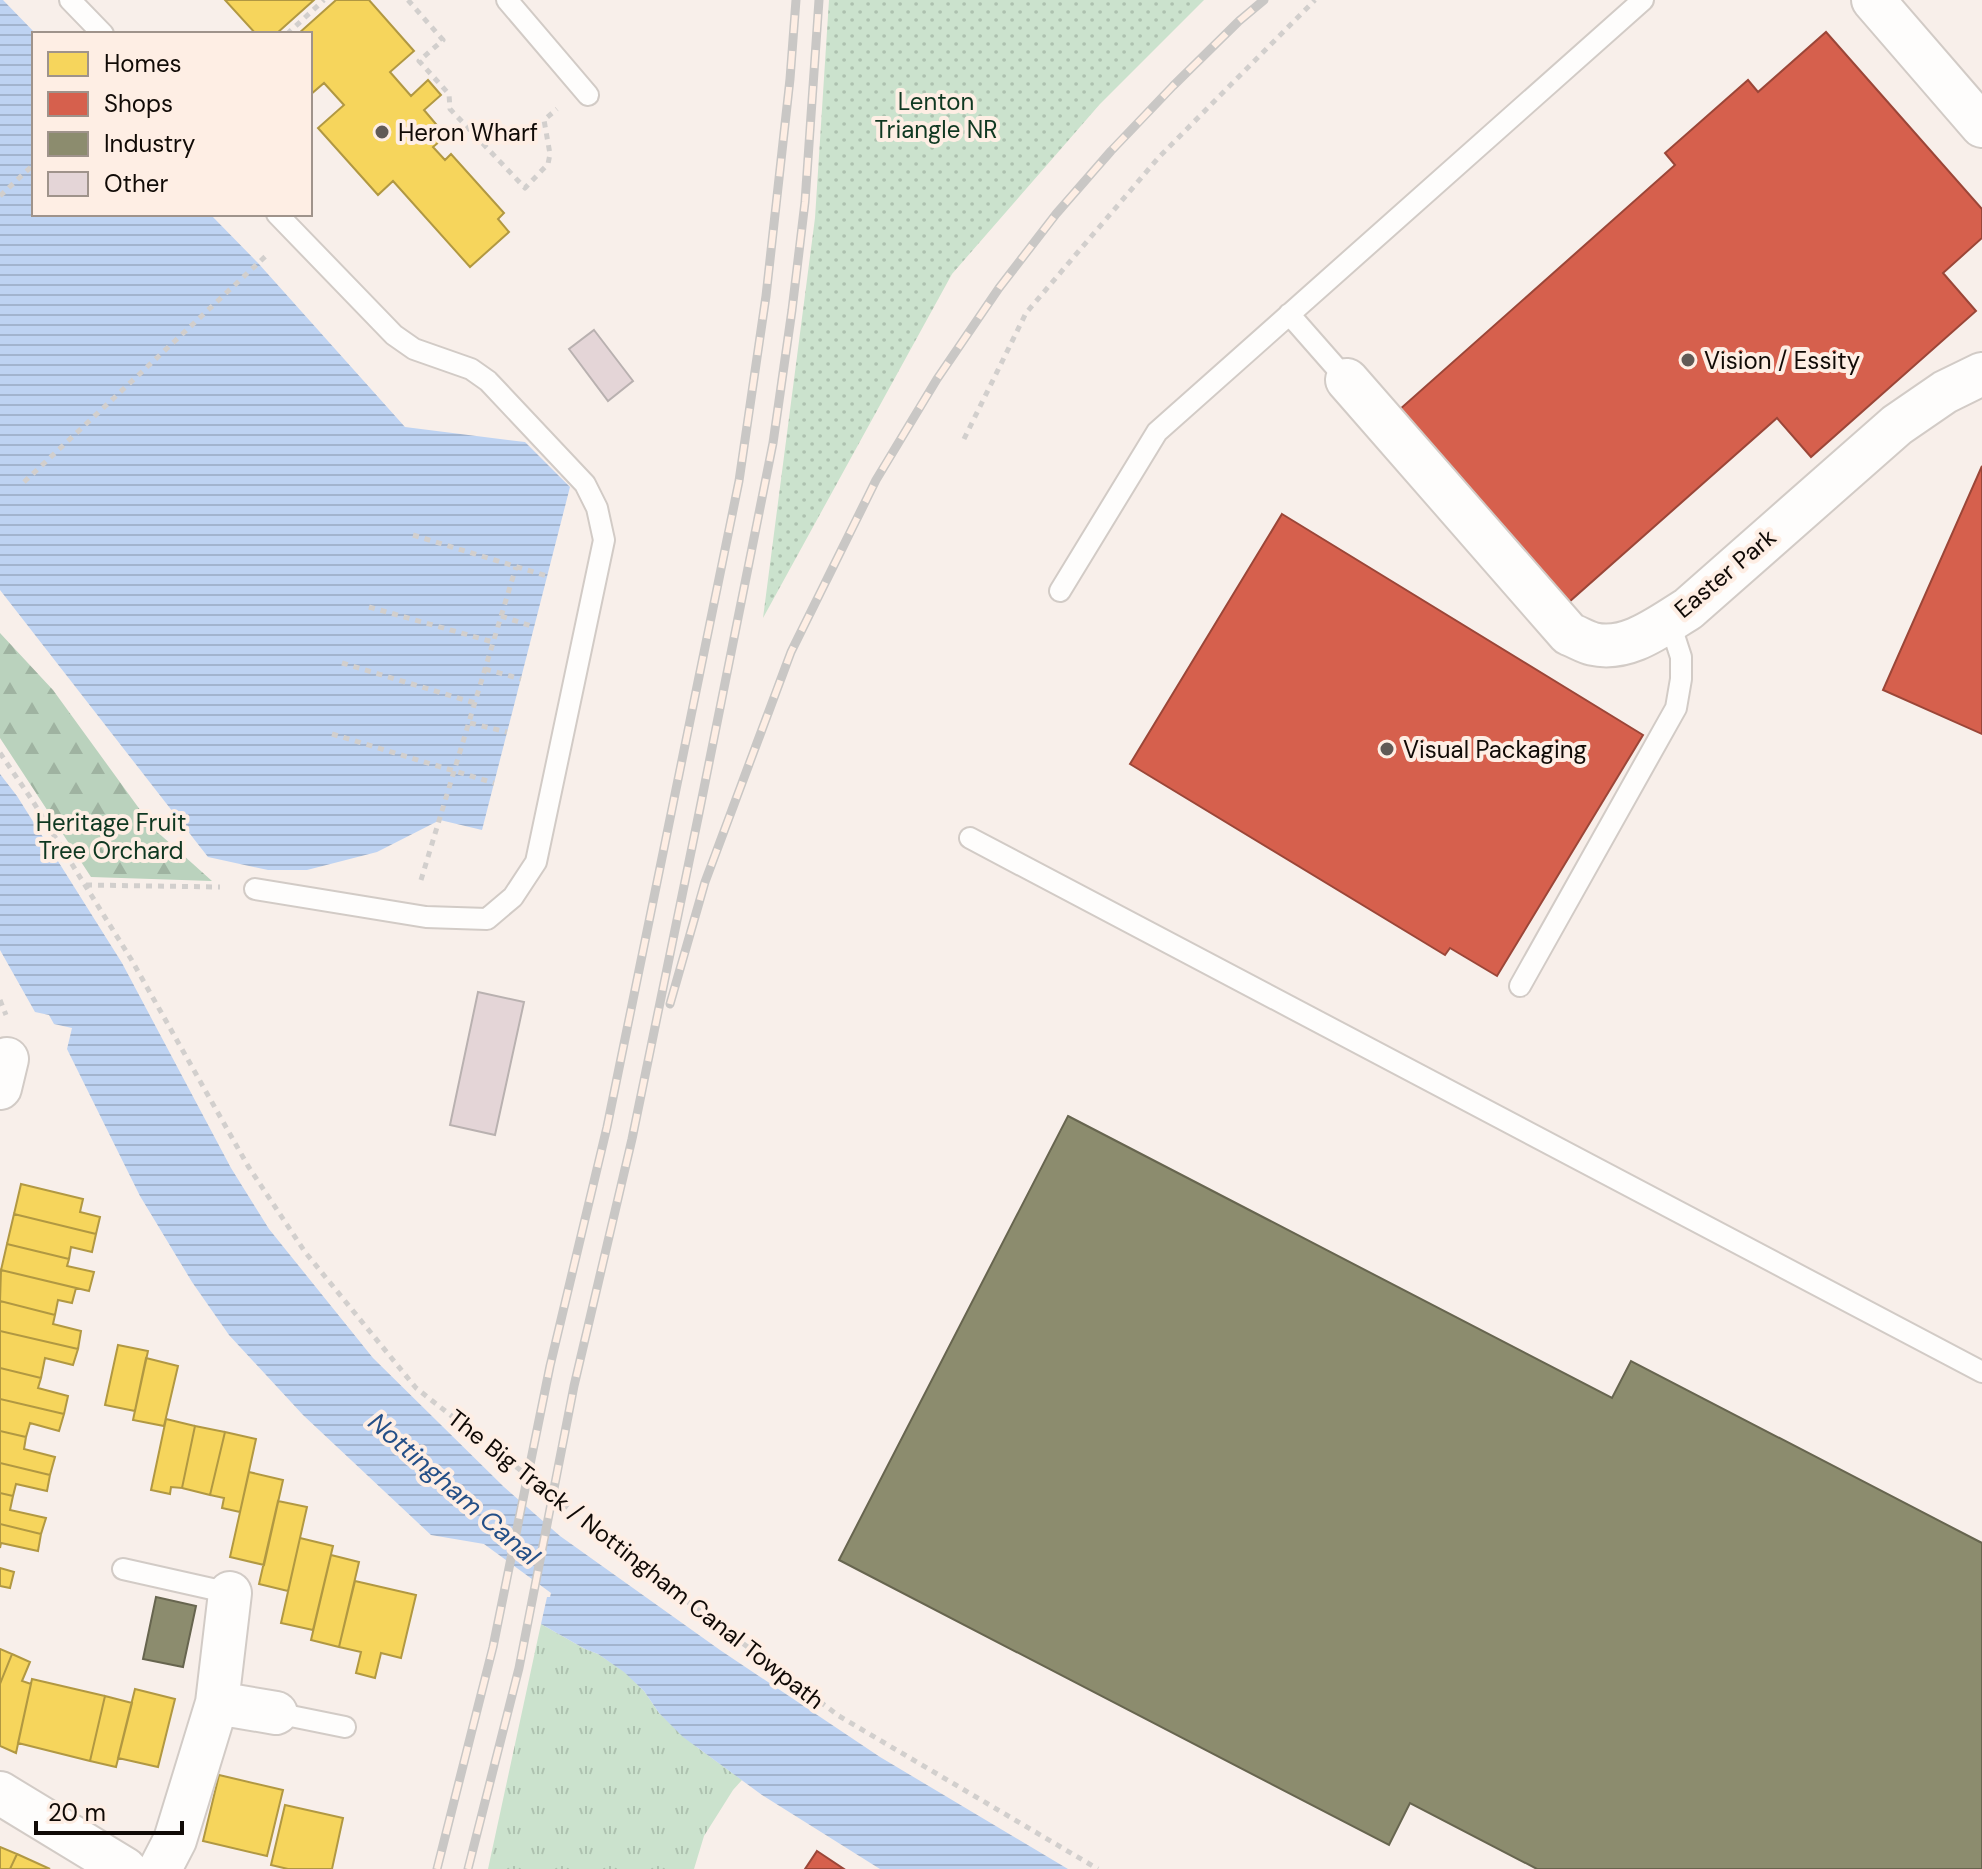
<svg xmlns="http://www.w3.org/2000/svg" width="1982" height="1869" viewBox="0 0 1982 1869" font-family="'DM Sans',sans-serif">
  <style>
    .grass { fill: url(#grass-tufts) }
    .forest { fill: url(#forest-firs) }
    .park { fill: url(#park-dots) }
    .water { fill: url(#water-rules) }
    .homes { fill: #f6d55c; stroke: #b19842; stroke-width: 2 }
    .shops { fill: #d6604d; stroke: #9b4638; stroke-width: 2 }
    .industry { fill: #8c8c6e; stroke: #67654f; stroke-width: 2 }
    .building { fill: #e4d5d7; stroke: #b9b1b0; stroke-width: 2 }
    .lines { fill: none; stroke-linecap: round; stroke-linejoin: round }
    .lane-casing { stroke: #d2cbc6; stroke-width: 24 }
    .street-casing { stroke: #d2cbc6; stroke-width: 46 }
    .path { stroke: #d2cfcd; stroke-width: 5; stroke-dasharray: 6 6; stroke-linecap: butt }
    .lane { stroke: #fefdfc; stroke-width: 20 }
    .street { stroke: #fefdfc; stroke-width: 42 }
    .rail-casing { stroke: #c9c7c5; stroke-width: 9 }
    .rail { stroke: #feeee4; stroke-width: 6; stroke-dasharray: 18; stroke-linecap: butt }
    .poi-dot { fill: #615a56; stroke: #feeee4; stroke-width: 3 }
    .labels { text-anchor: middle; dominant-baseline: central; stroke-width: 8; stroke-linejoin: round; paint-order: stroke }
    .park-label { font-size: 24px; fill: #0f3821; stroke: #feeee4 }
    .poi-label { font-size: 24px; fill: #100a06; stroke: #feeee4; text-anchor: start }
    .street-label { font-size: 24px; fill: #100a06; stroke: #feeee4 }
    .water-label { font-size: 26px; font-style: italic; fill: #244f87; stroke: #feeee4 }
  </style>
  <defs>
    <pattern id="grass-tufts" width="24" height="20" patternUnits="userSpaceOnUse" patternTransform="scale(2)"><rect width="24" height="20" fill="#cbe2cd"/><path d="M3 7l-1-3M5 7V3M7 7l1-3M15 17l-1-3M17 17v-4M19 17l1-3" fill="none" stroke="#adc1af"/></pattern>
    <pattern id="forest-firs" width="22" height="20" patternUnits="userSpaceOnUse" patternTransform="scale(2)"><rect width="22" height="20" fill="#bad2bd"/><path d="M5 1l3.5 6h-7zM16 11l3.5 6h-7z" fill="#9fb3a1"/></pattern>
    <pattern id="park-dots" width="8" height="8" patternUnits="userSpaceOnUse" patternTransform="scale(2)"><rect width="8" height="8" fill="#cbe2cd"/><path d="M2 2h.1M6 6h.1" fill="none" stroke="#adc1af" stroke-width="1.8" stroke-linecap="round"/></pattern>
    <pattern id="water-rules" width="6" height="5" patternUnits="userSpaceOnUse" patternTransform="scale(2)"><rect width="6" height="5" fill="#bed3f2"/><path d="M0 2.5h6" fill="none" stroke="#a2b4ce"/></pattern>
  </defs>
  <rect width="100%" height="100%" fill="#f8efea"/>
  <path class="grass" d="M 541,1624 L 585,1649 L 598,1654 L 625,1672 L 644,1691 L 659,1713 L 698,1748 L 742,1780 L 733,1790 L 704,1836 L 694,1869 L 488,1869 Z"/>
  <path class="forest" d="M 0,633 L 53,690 L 154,829 L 212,881 L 91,877 L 0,738 Z"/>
  <path class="park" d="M 829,0 L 1204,0 L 1100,104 L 952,274 L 763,618 L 815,218 Z"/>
  <path class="water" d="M 0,0 L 3,0 L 36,34 L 34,34 L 34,214 L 210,214 L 258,263 L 405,427 L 525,442 L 570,487 L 482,830 L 440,820 L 377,852 L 307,870 L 268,870 L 208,857 L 0,590 Z
    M 0,774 L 17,796 L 122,963 L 231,1168 L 269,1229 L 373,1358 L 504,1487 L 560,1536 L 720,1650 L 880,1757 L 1068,1869 L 880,1869 L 762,1795 L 698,1748 L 683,1737 L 659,1713 L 644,1691 L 624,1672 L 598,1654 L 585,1649 L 541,1624 L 547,1597 L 550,1597 L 551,1593 L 484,1544 L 431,1535 L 303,1415 L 229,1335 L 192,1282 L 140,1196 L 67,1049 L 72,1028 L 54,1024 L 49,1015 L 35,1012 L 0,950 Z"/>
  <path class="homes" d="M 225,0 L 314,0 L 276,34 L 256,34 Z
    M 336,0 L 369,0 L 414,51 L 390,72 L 411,96 L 428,80 L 441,95 L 424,110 L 446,136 L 433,147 L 445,160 L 451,154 L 504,213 L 498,219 L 509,232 L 470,267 L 393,181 L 378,195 L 318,128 L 344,105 L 324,83 L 310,95 L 310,34 L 298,34 Z
    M 21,1184 L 83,1199 L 80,1212 L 100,1217 L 96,1234 L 14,1214 Z
    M 14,1214 L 96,1234 L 92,1252 L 71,1247 L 69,1259 L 7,1244 Z
    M 7,1244 L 69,1259 L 67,1266 L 94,1272 L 89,1291 L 1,1270 Z
    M 1,1270 L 76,1288 L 72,1303 L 58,1300 L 55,1315 L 0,1301 Z
    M 0,1301 L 55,1315 L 53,1324 L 81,1331 L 78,1349 L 0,1331 Z
    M 0,1331 L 78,1349 L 73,1365 L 45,1358 L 41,1378 L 0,1368 Z
    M 118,1345 L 148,1351 L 135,1411 L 105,1405 Z
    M 146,1358 L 178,1366 L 164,1426 L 133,1420 Z
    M 0,1368 L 41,1378 L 38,1388 L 68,1396 L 64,1414 L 0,1399 Z
    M 0,1399 L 64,1414 L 59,1431 L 30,1423 L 26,1437 L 0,1431 Z
    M 166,1419 L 195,1426 L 182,1488 L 171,1487 L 170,1494 L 151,1490 Z
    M 195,1426 L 225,1432 L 210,1495 L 182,1488 Z
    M 0,1431 L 26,1437 L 24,1449 L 55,1457 L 50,1475 L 0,1463 Z
    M 225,1432 L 256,1439 L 240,1512 L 222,1508 L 224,1498 L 210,1495 Z
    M 0,1463 L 50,1475 L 47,1491 L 16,1484 L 13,1496 L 0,1493 Z
    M 249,1472 L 283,1480 L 264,1565 L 230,1557 Z
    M 0,1493 L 13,1496 L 10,1510 L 46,1518 L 41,1534 L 0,1524 Z
    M 278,1501 L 307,1507 L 288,1591 L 259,1584 Z
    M 0,1524 L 41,1534 L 38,1551 L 1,1543 L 0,1548 Z
    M 300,1538 L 333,1546 L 313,1630 L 281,1623 Z
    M 331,1555 L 359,1562 L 339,1647 L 311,1640 Z
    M 0,1568 L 14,1572 L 10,1588 L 0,1586 Z
    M 355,1581 L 416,1595 L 401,1658 L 381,1653 L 375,1678 L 356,1673 L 361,1652 L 339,1647 Z
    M 0,1649 L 12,1654 L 0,1684 Z
    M 12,1654 L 30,1662 L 22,1681 L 31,1684 L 16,1753 L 0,1746 L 0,1684 Z
    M 32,1679 L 105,1696 L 90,1761 L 18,1743 Z
    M 135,1689 L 175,1699 L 158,1767 L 118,1758 Z
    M 105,1696 L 132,1703 L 116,1767 L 90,1761 Z
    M 219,1775 L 283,1790 L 267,1856 L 203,1841 Z
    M 285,1805 L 343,1818 L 332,1869 L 288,1869 L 271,1865 Z
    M 0,1847 L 17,1854 L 10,1869 L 0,1869 Z
    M 17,1854 L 50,1869 L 10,1869 Z"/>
  <path class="shops" d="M 1826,32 L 1982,209 L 1982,238 L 1943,273 L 1976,311 L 1811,457 L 1777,418 L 1569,602 L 1399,410 L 1675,165 L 1665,153 L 1748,80 L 1758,92 Z
    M 1982,466 L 1982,734 L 1883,690 Z
    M 1282,514 L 1643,735 L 1497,976 L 1450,948 L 1445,955 L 1130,764 Z
    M 817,1851 L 844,1869 L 805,1869 Z"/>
  <path class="industry" d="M 1068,1116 L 1612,1398 L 1631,1361 L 1982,1543 L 1982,1869 L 1537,1869 L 1410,1803 L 1389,1845 L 839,1560 Z
    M 156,1597 L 196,1606 L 183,1667 L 143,1659 Z"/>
  <path class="building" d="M 594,330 L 633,381 L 608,401 L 569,349 Z
    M 478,992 L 524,1002 L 495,1135 L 450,1125 Z"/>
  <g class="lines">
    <g class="lane-casing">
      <path id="lane" d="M 70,0 L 103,34
        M 507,0 L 588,95
        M 1289,314 L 1347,380
        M 1060,591 L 1157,432 L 1643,0
        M 970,838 L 1982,1372
        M 255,889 L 426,917 L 487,919 L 513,897 L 536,862 L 604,540 L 597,508 L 585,484 L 488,381 L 471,369 L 414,349 L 394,335 L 277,214
        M 1520,986 L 1676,708 L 1681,679 L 1681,657 L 1669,620
        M 123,1569 L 230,1593
        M 276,1713 L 345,1727"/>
    </g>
    <g class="street-casing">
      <path id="street" d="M 1873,0 L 1982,126
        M 1347,380 L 1569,634 C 1577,637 1585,642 1593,644 C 1628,652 1660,626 1688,609 L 1897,425 L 1945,392 L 1982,374
        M 0,1088 L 7,1059
        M 217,1703 L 276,1713
        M 0,1793 L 125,1869
        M 160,1869 L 175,1840 L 217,1703 L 230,1593"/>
    </g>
    <path class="path" d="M 408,0 L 443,40 L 419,61 L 449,94 L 450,109 L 525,188 L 548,164 L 550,154 L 544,120 L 557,109
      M 287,34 L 324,0
      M 0,196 L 34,164
      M 964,439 L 1026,313 L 1159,157 L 1315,0
      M 24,482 L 269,253
      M 413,535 L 547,576
      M 369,607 L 493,642
      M 501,616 L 534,627
      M 342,663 L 475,703
      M 485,669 L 521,679
      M 470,723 L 507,732
      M 332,734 L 494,783
      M 0,753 L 32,800 L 131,959 L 248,1166 L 305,1252 L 416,1388 L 692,1605 L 839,1716 L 1098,1869
      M 421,880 L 516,567
      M 86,885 L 220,887
      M 0,1000 L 6,1015"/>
    <use href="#lane" class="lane"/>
    <use href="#street" class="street"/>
    <g class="rail-casing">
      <path id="rail" d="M 670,1004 L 705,882 L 791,652 L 876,480 L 937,379 L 999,288 L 1056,214 L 1111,151 L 1173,86 L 1239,21 L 1264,0
        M 437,1869 L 493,1647 L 550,1366 L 607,1127 L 739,481 L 766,296 L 790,79 L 796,0
        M 468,1869 L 519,1668 L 574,1386 L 632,1139 L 699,813 L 773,443 L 792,310 L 805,202 L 819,0"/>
    </g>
    <use href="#rail" class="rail"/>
  </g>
  <g class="poi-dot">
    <circle cx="382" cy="132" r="8"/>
    <circle cx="1688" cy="360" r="8"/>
    <circle cx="1387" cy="749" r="8"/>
  </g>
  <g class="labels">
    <g class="park-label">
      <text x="936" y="101">Lenton<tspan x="936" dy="28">Triangle NR</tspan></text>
      <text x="111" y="822">Heritage Fruit<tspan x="111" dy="28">Tree Orchard</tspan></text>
    </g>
    <g class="poi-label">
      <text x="398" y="132">Heron Wharf</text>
      <text x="1704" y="360">Vision / Essity</text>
      <text x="1403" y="749">Visual Packaging</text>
    </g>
    <g class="street-label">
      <text transform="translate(1725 573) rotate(-40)">Easter Park</text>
      <text transform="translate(636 1559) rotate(38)">The Big Track / Nottingham Canal Towpath</text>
    </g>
    <g class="water-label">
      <text transform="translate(454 1489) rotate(41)">Nottingham Canal</text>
    </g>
  </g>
  <rect x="32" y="32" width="280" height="184" fill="#feeee4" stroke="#9f938b" stroke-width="2"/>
  <rect x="48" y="52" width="40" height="24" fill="#f6d55c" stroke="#9f938b" stroke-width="2"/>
  <text x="104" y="72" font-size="24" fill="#100a06">Homes</text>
  <rect x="48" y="92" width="40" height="24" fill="#d6604d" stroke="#9f938b" stroke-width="2"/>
  <text x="104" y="112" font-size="24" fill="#100a06">Shops</text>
  <rect x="48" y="132" width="40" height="24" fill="#8c8c6e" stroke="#9f938b" stroke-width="2"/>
  <text x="104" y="152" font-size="24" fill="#100a06">Industry</text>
  <rect x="48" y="172" width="40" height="24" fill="#e4d5d7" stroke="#9f938b" stroke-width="2"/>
  <text x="104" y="192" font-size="24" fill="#100a06">Other</text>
  <path d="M36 1821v12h146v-12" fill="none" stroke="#100a06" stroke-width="4"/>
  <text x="48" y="1821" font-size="24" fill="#100a06" stroke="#feeee4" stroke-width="6" paint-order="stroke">20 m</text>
</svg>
